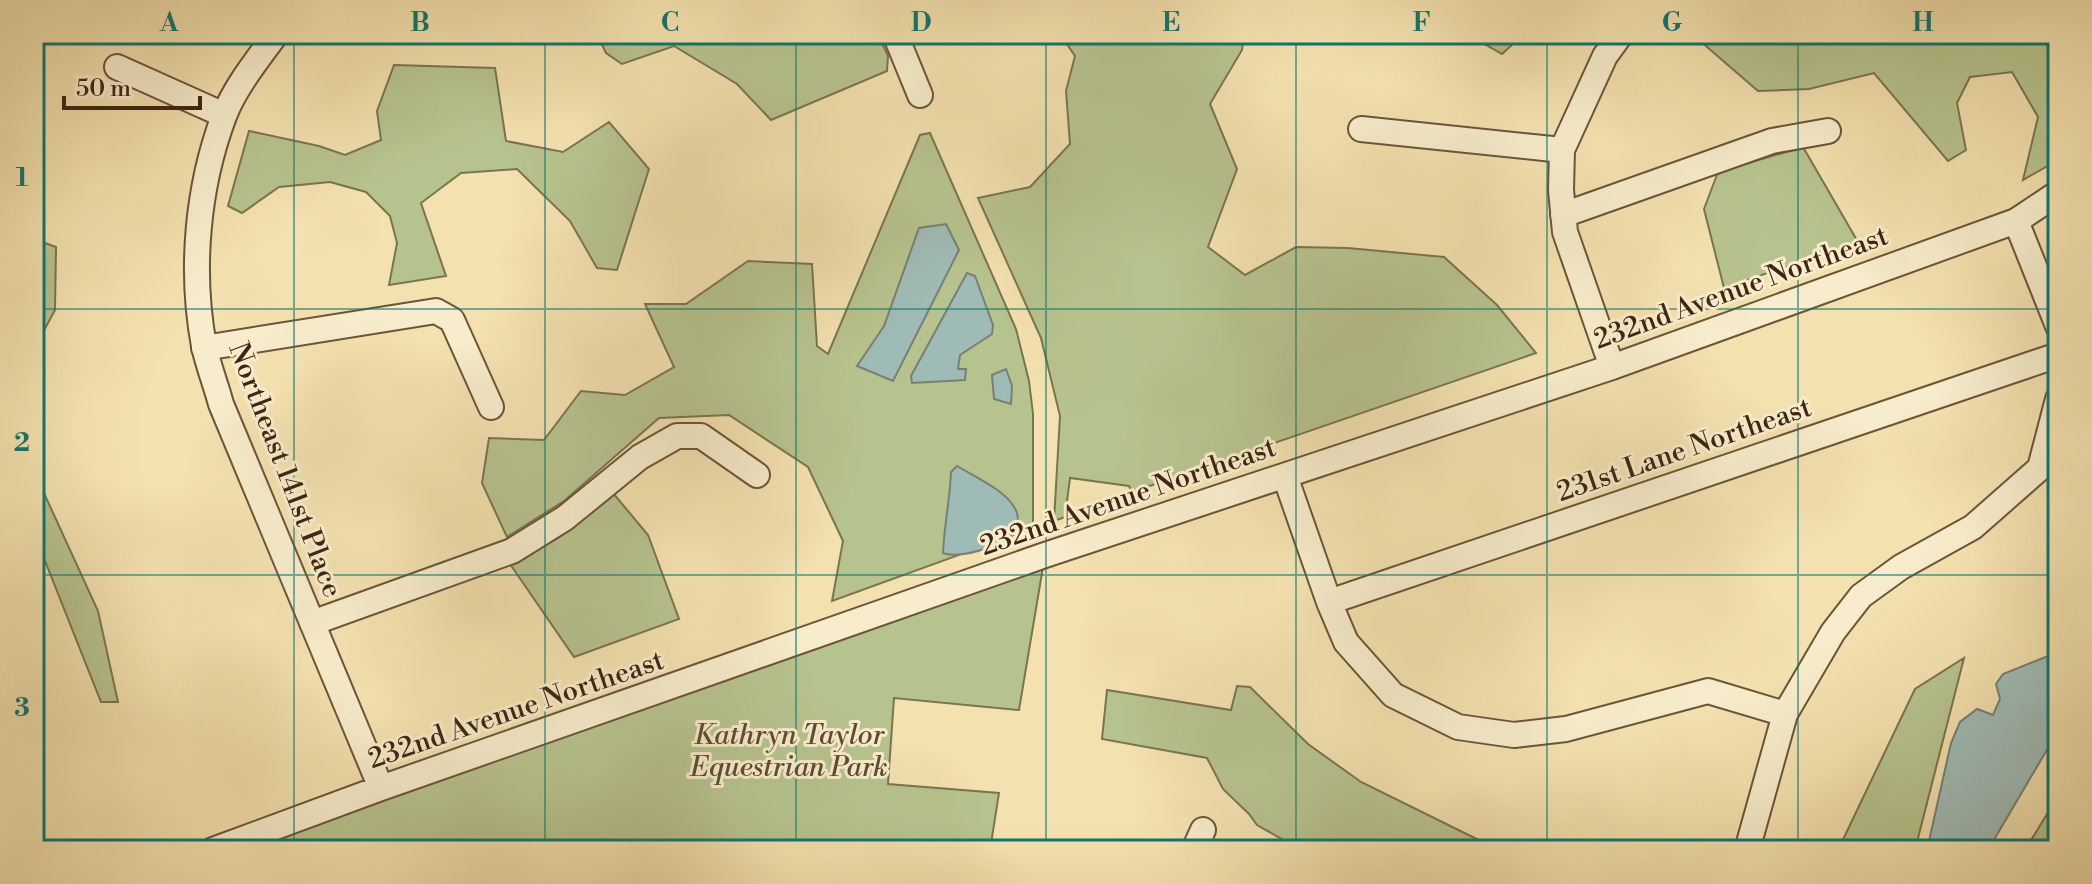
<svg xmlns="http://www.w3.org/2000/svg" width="2092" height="884" viewBox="0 0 2092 884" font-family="'Libre Bodoni',serif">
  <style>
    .green { fill: #b7c38e; stroke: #7b7450; stroke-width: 2 }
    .water { fill: #9fbbb5; stroke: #797f74; stroke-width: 2 }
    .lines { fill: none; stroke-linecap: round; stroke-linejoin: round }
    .minor-casing { stroke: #6c543a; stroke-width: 28 }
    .minor { stroke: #f7eccb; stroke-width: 24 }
    .grid { fill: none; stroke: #0f766e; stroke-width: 2; stroke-opacity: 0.55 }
    .labels { text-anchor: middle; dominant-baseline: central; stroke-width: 6; stroke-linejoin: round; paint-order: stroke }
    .street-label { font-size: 28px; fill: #3f2513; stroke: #f7eccb }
    .park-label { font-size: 28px; font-style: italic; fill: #5d4c32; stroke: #f7eccb }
    .neatline { fill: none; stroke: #0f766e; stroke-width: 3 }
    .grid-label { font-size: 26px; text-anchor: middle; font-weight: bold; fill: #0f766e }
  </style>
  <rect width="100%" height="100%" fill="#f3e1af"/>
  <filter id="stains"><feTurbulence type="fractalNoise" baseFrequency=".0025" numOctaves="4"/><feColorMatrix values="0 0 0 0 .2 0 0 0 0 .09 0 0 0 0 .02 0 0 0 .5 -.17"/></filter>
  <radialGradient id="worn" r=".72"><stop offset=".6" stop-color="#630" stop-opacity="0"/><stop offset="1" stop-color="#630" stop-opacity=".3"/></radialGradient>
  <path class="green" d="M 597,34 L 878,34 L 888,56 L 887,71 L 771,120 L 737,84 L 674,46 L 622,64 L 606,53 Z
    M 1060,34 L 1244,34 L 1242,50 L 1210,104 L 1237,169 L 1208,247 L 1245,275 L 1296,247 L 1348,248 L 1444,257 L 1497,305 L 1536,353 L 1132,492 L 1129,486 L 1070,478 L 1065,517 L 1054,521 L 1060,416 L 1041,338 L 978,198 L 1030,187 L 1070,144 L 1066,91 L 1075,56 Z
    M 1467,34 L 1524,34 L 1502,54 Z
    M 1692,34 L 2058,34 L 2058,160 L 2023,180 L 2038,117 L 2012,72 L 1970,77 L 1957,103 L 1966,150 L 1948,161 L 1874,73 L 1809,89 L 1758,91 Z
    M 394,65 L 495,68 L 506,141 L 563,152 L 609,122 L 649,169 L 617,270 L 597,268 L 570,221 L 517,169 L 461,173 L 421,203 L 446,276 L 389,285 L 397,243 L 390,216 L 366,192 L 330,182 L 279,187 L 242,213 L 228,206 L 249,131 L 319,146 L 345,155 L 381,140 L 377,111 Z
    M 930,133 L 1016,329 L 1029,381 L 1033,414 L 1033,528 L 832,601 L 843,541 L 808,467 L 729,415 L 659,418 L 564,501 L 507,537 L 482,483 L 489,438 L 544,440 L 581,391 L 625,395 L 674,367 L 645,304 L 686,304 L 748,261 L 812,264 L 817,346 L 828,354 L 920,135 Z
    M 1803,147 L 1858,242 L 1724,288 L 1704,209 L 1718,172 Z
    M 34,239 L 56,247 L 55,310 L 34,349 Z
    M 34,456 L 43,491 L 98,611 L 118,702 L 101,702 L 34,533 Z
    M 613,493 L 648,535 L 679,619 L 574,657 L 510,564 Z
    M 1045,555 L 1019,710 L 894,698 L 888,784 L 999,793 L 990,850 L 213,850 Z
    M 1964,658 L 1915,850 L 1838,850 L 1915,689 Z
    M 1237,686 L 1250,687 L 1308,744 L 1361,782 L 1499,850 L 1301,850 L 1257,825 L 1249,814 L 1223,789 L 1207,758 L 1102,739 L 1107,690 L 1231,710 Z
    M 2058,796 L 2058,850 L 2025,850 Z"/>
  <path class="water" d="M 946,224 L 959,250 L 893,381 L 857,366 L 884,326 L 919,228 Z
    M 967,273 L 975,276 L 993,325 L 992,334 L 960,355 L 958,369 L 966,369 L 965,380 L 912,383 L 911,376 Z
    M 1006,369 L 1012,386 L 1011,404 L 994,399 L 992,375 Z
    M 957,466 C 975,477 1010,492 1017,513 C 1025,541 962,561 943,553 C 944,526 950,500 951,472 Z
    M 2058,652 L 2058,731 L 1988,850 L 1927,850 L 1951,743 L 1960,722 L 1977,709 L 1993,715 L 2000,699 L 1996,684 L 2003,674 Z"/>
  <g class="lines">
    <g class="minor-casing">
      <path id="minor" d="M 276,34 C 258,59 235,87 224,116 C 197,188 190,271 204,346 C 208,365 216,385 221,404 L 381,788
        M 895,34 L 920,95
        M 117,67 L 224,115
        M 1361,129 L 1562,150
        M 1563,215 L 1772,141 L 1828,131
        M 2016,221 L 2058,326
        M 204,348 L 436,311 L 452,320 L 491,407
        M 1612,367 L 1565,232 L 1561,190 L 1562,150 L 1605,56 L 1621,34
        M 1285,476 L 1329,602 L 1346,642 L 1393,695 L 1458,727 L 1514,735 L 1566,729 L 1708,691 L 1785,714
        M 1329,602 L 2058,355
        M 312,623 L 512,551 L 565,518 L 640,457 L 677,436 L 701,436 L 757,475
        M 213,850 L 381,788 L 1045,555 L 1612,367 L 2016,221 L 2058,193
        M 1194,850 L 1203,830
        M 1747,850 L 1785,714 L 1833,632 L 1861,596 L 1901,567 L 1973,527 L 2040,468 L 2058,399"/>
    </g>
    <use href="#minor" class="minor"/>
  </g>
  <path class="grid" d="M 294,34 L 294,850M 545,34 L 545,850M 796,34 L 796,850M 1046,34 L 1046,850M 1296,34 L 1296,850M 1547,34 L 1547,850M 1798,34 L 1798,850M 34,309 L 2058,309M 34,575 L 2058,575"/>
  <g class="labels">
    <g class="street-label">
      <text transform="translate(1741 288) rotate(-20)">232nd Avenue Northeast</text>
      <text transform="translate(1684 450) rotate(-19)">231st Lane Northeast</text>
      <text transform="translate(285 470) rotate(69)">Northeast 141st Place</text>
      <text transform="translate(1128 497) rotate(-19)">232nd Avenue Northeast</text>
      <text transform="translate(516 710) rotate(-19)">232nd Avenue Northeast</text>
    </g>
    <g class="park-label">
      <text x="789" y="735">Kathryn Taylor<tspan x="789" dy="32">Equestrian Park</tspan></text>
    </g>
  </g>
  <rect width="2092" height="884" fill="none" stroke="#f3e1af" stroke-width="88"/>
  <path d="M64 96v12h136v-12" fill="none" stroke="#3f2513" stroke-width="4"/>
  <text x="76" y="96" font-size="24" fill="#3f2513" stroke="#f7eccb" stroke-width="6" paint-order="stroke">50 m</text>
  <rect x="44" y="44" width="2004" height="796" class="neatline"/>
  <g class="grid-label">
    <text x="169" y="31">A</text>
    <text x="420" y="31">B</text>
    <text x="670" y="31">C</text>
    <text x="921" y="31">D</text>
    <text x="1171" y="31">E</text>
    <text x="1422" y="31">F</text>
    <text x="1672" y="31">G</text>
    <text x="1923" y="31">H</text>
    <text x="22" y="186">1</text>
    <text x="22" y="451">2</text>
    <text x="22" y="716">3</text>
  </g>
  <rect width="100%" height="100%" filter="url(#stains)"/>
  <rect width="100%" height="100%" fill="url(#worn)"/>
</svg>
